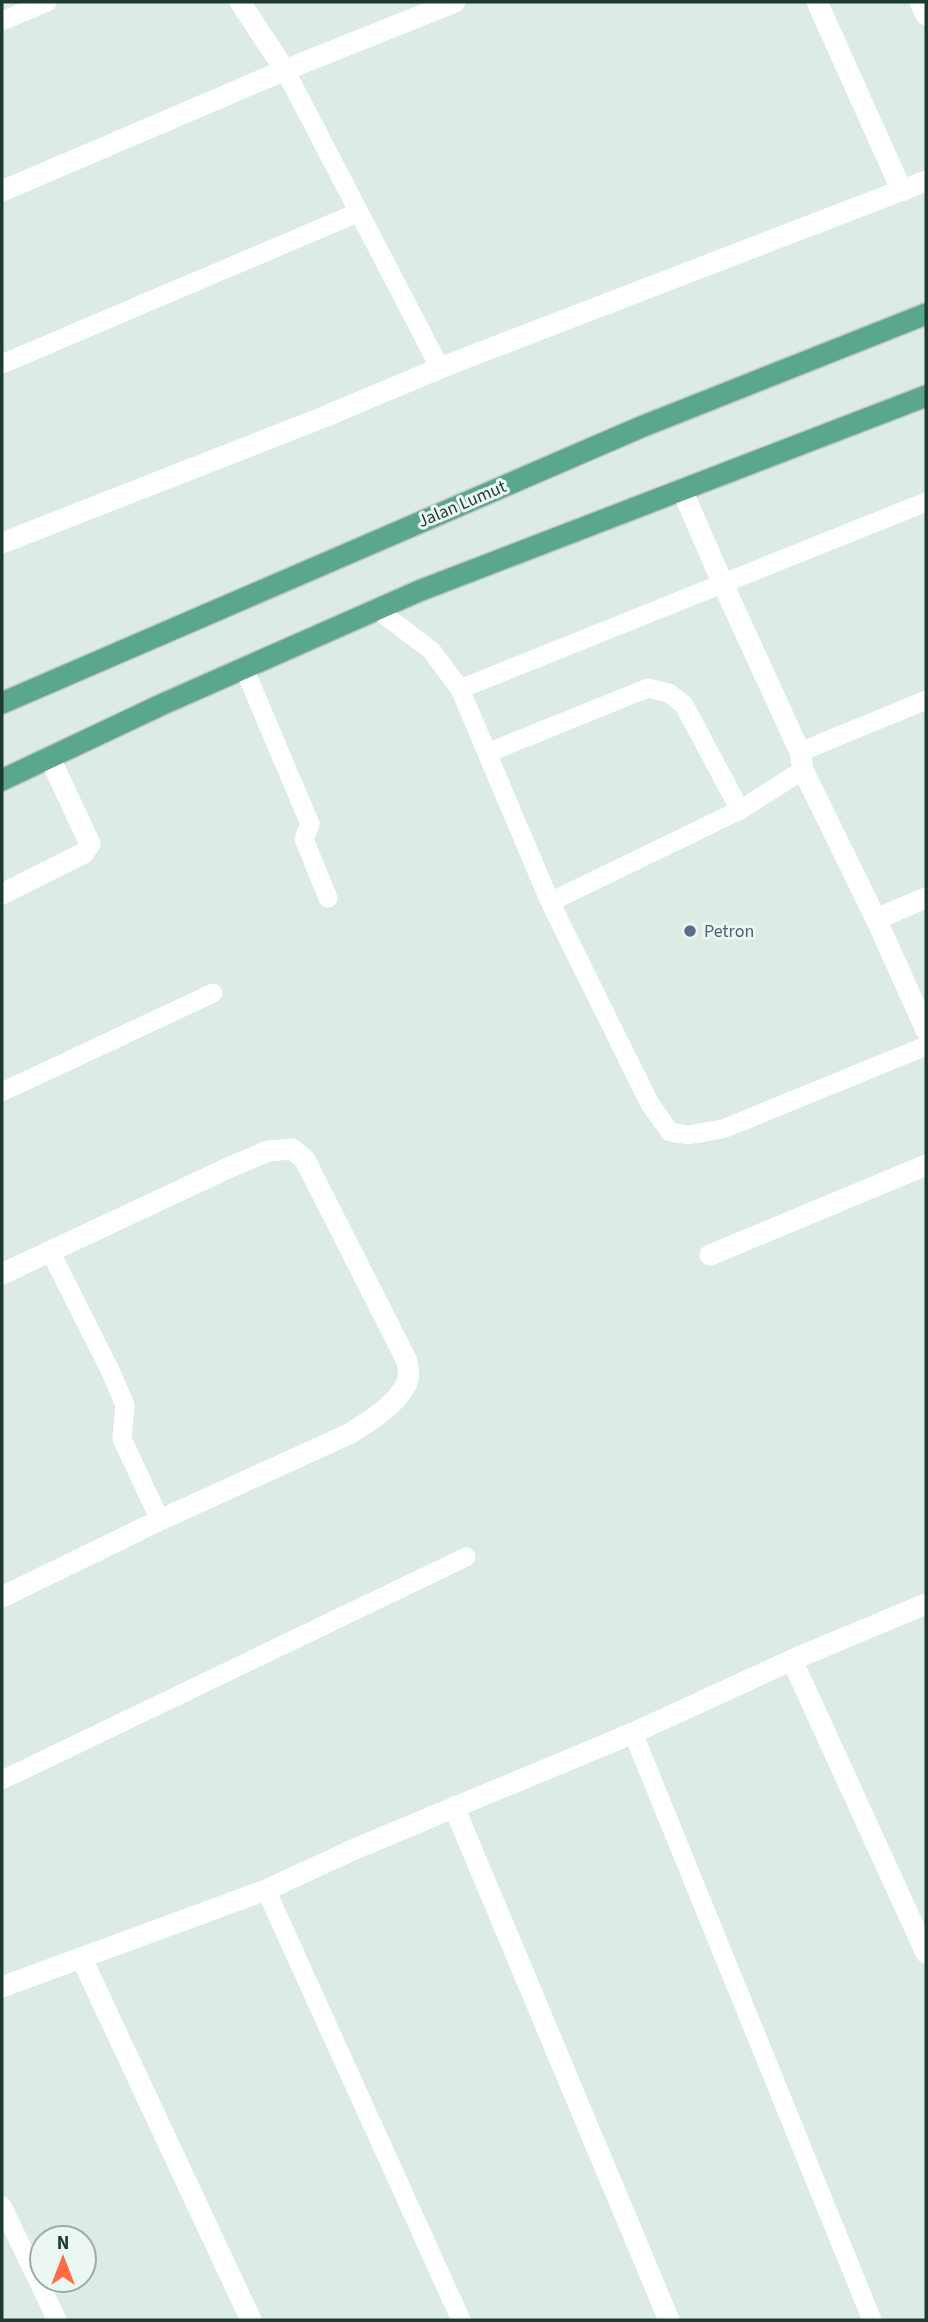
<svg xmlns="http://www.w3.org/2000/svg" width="928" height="2322" viewBox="0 0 928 2322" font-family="'Source Sans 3',sans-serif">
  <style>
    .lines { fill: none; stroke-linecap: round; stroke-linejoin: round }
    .primary-casing { stroke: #c0c8c6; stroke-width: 24 }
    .service { stroke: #fff; stroke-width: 19 }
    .minor { stroke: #fff; stroke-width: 21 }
    .primary { stroke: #5ba68f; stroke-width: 21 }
    .service-dot { fill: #5c6f8a; stroke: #edf7f1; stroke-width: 2.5 }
    .labels { text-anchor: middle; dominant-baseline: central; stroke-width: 6; stroke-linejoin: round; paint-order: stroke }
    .street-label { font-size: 18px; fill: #1d3b32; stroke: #edf7f1 }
    .service-label { font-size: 18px; fill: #4e5e75; stroke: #edf7f1; text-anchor: start }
  </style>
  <rect width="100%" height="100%" fill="#dcebe4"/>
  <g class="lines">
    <g class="primary-casing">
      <path id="primary" d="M 2,703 L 641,427 L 926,314
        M 2,780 L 163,704 L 419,591 L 926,396"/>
    </g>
    <path class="service" d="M 2,21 L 47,2
      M 285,70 L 440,368
      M 2,364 L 357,213
      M 376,609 L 431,650 L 460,689 L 926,502
      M 244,668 L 310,824 L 304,839 L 328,898
      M 460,689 L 550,902 L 650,1104 L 670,1132 L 688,1135 L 723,1129 L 926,1046
      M 800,752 L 926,700
      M 487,753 L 648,688 L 669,693 L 684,705 L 740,810
      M 550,902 L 740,810 L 803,770
      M 2,1092 L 213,993
      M 50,1251 L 109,1368 L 125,1405 L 122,1439 L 160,1520
      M 633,1733 L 872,2320
      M 2,1780 L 466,1557
      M 266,1890 L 461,2320
      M 2,2206 L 57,2320"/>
    <path class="minor" d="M 240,2 L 285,70
      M 817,2 L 902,191
      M 920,2 L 926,15
      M 2,191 L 285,70 L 455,2
      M 682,490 L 723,584 L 800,752 L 803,770 L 876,919 L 926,1030
      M 2,543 L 324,417 L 440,368 L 926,181
      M 2,894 L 84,853 L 90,844 L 50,758
      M 876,919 L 926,898
      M 710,1255 L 926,1165
      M 2,1274 L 228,1168 L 268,1151 L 292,1149 L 305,1160 L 407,1361 C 408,1368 410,1376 407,1383 C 396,1405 371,1420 351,1433 L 160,1520 L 2,1597
      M 792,1660 L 926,1953
      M 454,1807 L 669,2320
      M 82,1959 L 251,2320
      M 2,1987 L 266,1890 L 357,1848 L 633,1733 L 792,1660 L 926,1604"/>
    <use href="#primary" class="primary"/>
  </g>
  <circle class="service-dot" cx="690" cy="931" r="7"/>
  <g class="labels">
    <g class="street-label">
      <text transform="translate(462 504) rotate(-23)">Jalan Lumut</text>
    </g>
    <g class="service-label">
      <text x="704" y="931">Petron</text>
    </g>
  </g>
  <rect width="928" height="2322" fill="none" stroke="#1d3b32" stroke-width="7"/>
  <g transform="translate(63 2259)"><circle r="33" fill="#edf7f1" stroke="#9aaca5" stroke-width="2"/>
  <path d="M0-5L12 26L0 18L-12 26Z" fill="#ff6b46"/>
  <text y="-10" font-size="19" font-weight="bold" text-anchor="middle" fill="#1d3b32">N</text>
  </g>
</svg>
